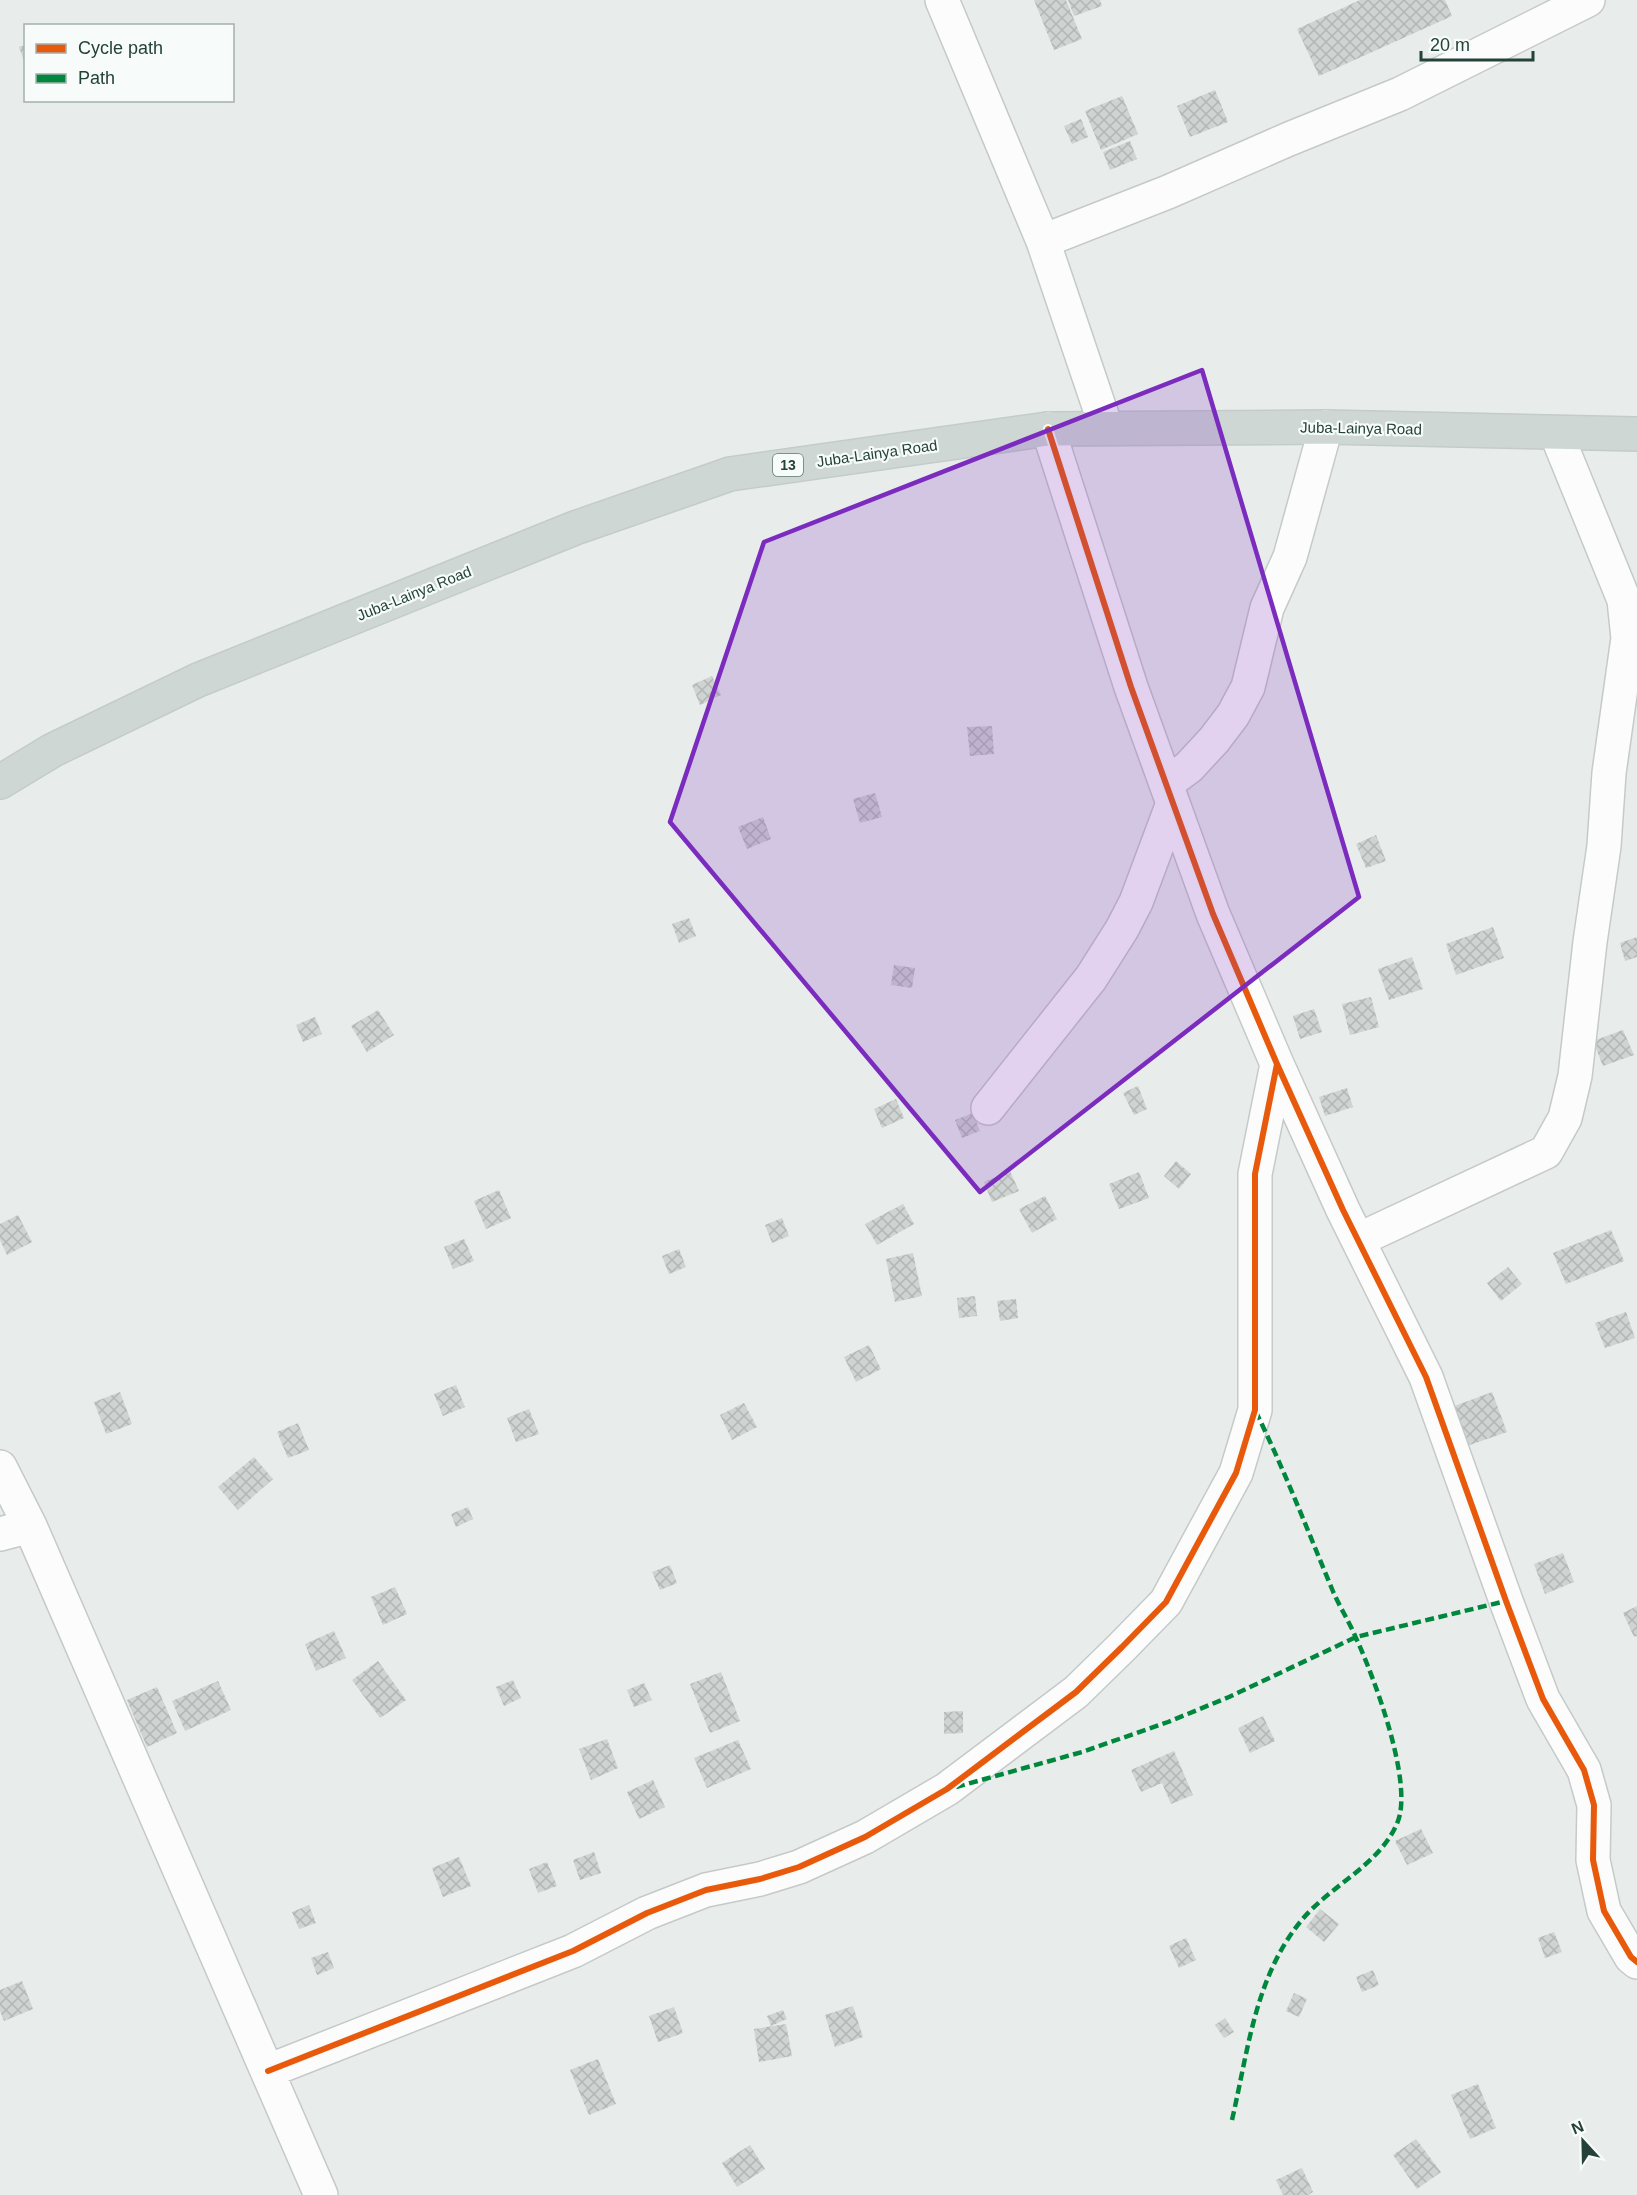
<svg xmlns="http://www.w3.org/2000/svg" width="1637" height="2195" viewBox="0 0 1637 2195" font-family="Arial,sans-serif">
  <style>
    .building { fill: url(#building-cross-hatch) }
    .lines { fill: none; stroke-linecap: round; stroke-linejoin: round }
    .street-casing { stroke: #c5cac8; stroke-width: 36 }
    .primary-casing { stroke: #c3ccc9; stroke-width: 36 }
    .street { stroke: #fcfcfc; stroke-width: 33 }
    .primary { stroke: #cfd7d5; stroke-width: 33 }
    .quiet { stroke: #00873e; stroke-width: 4.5; stroke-dasharray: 9 4.5; stroke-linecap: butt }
    .cycleway-casing { stroke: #f7fbf9; stroke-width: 10 }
    .cycleway { stroke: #e8590c; stroke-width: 6 }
    .marked { fill: #7b2cbf; fill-opacity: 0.2; stroke: #7b2cbf; stroke-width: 4.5; stroke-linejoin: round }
    .labels { text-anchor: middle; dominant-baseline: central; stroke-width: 4.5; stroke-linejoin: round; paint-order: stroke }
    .shield { fill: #f7fbf9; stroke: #637a73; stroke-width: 1.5 }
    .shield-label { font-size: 14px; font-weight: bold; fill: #24423a }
    .street-label { font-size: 15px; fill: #24423a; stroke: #f7fbf9 }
  </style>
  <defs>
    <pattern id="building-cross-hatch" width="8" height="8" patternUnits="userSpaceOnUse" patternTransform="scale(1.5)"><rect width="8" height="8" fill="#cfd4d2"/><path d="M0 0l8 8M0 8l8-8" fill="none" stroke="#b2b7b5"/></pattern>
  </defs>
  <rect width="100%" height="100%" fill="#e8edeb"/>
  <path class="building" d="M 1034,0 L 1066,0 L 1082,39 L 1054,50 Z
    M 1068,0 L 1100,0 L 1102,6 L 1074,16 Z
    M 1360,0 L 1445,0 L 1452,16 L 1319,76 L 1297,29 Z
    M 26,45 L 26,63 L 25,64 L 19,47 Z
    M 1215,90 L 1228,122 L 1190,137 L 1177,106 Z
    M 1122,96 L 1138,134 L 1101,150 L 1085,111 Z
    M 1081,119 L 1088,137 L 1072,144 L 1064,126 Z
    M 1130,141 L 1137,159 L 1110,170 L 1103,152 Z
    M 712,676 L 721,695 L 700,705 L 692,685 Z
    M 992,726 L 994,754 L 970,756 L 967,727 Z
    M 875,793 L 882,817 L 860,823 L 853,799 Z
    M 763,817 L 771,839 L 747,849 L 738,827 Z
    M 1376,835 L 1386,861 L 1366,868 L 1356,844 Z
    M 689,918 L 696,936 L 679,943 L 672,924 Z
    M 1493,927 L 1504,958 L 1456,975 L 1446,944 Z
    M 1637,937 L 1637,957 L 1625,961 L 1620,943 Z
    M 1412,957 L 1423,989 L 1389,1000 L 1378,969 Z
    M 894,965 L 915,968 L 912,988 L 891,985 Z
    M 1371,997 L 1379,1027 L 1350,1035 L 1342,1004 Z
    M 1314,1009 L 1322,1032 L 1300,1039 L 1293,1016 Z
    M 378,1010 L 394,1035 L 367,1052 L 351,1026 Z
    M 315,1017 L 322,1034 L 303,1042 L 296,1025 Z
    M 1623,1030 L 1634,1055 L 1603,1066 L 1593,1041 Z
    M 1138,1086 L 1147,1109 L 1134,1115 L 1123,1093 Z
    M 1347,1088 L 1353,1107 L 1325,1116 L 1319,1097 Z
    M 896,1099 L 904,1118 L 882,1128 L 874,1109 Z
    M 973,1113 L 980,1131 L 962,1138 L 955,1120 Z
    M 1176,1161 L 1191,1174 L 1179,1189 L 1164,1176 Z
    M 1010,1171 L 1019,1191 L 992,1202 L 984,1182 Z
    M 1139,1172 L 1149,1198 L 1119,1209 L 1109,1184 Z
    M 499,1190 L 511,1218 L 486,1229 L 474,1201 Z
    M 1045,1196 L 1057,1219 L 1032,1233 L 1019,1209 Z
    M 903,1204 L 914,1224 L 877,1245 L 865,1224 Z
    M 18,1215 L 32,1242 L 7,1255 L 0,1240 L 0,1224 Z
    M 782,1218 L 789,1236 L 772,1243 L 765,1225 Z
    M 1611,1230 L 1624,1261 L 1566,1284 L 1553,1253 Z
    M 464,1239 L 474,1261 L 453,1269 L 444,1247 Z
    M 679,1249 L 686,1267 L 669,1274 L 662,1256 Z
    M 913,1253 L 922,1296 L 895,1302 L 886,1259 Z
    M 1508,1267 L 1522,1284 L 1501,1301 L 1487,1283 Z
    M 975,1296 L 977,1316 L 959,1318 L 957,1298 Z
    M 1016,1299 L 1018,1318 L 1000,1321 L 997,1301 Z
    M 1626,1312 L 1635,1338 L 1605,1348 L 1595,1323 Z
    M 869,1345 L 881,1369 L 856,1382 L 844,1357 Z
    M 456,1385 L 465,1407 L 443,1416 L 434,1394 Z
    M 120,1392 L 132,1424 L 106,1434 L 94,1402 Z
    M 1492,1392 L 1507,1432 L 1467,1446 L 1452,1407 Z
    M 744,1403 L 757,1427 L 732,1440 L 720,1415 Z
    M 529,1409 L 539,1434 L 516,1442 L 507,1418 Z
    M 298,1423 L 309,1450 L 288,1458 L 277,1432 Z
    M 254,1457 L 273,1479 L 238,1510 L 218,1487 Z
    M 468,1507 L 473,1519 L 456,1527 L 451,1514 Z
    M 1563,1553 L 1574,1582 L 1545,1594 L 1534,1564 Z
    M 670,1565 L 677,1583 L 660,1590 L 652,1572 Z
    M 395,1587 L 407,1614 L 383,1625 L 371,1597 Z
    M 1637,1606 L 1637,1636 L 1634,1637 L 1623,1613 Z
    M 334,1631 L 346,1658 L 316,1671 L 305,1644 Z
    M 378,1661 L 406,1700 L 380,1718 L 352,1680 Z
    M 721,1672 L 740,1721 L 710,1733 L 690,1684 Z
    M 513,1680 L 521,1698 L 504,1706 L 496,1687 Z
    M 218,1681 L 231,1710 L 185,1731 L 172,1701 Z
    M 644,1683 L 652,1700 L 634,1707 L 627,1690 Z
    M 157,1687 L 177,1733 L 147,1747 L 127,1700 Z
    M 963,1711 L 963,1733 L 944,1734 L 944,1712 Z
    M 1263,1716 L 1275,1741 L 1250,1753 L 1238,1728 Z
    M 607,1739 L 618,1768 L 591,1780 L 579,1749 Z
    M 738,1740 L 751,1769 L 707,1788 L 694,1758 Z
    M 1174,1751 L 1193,1795 L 1171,1804 L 1162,1783 L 1141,1792 L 1131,1770 Z
    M 653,1780 L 665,1807 L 639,1819 L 627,1792 Z
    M 1421,1829 L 1433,1853 L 1407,1865 L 1395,1841 Z
    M 594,1852 L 601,1873 L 580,1880 L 573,1860 Z
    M 459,1857 L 471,1886 L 443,1897 L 432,1868 Z
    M 547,1862 L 557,1886 L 538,1893 L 529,1869 Z
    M 309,1905 L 316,1923 L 299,1929 L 292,1912 Z
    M 1320,1909 L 1339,1924 L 1324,1942 L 1306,1927 Z
    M 1554,1932 L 1562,1952 L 1545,1958 L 1538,1938 Z
    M 1186,1938 L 1196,1960 L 1179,1968 L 1169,1946 Z
    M 328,1952 L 334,1968 L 317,1975 L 311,1958 Z
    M 1373,1970 L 1379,1985 L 1362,1992 L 1356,1977 Z
    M 22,1981 L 33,2009 L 4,2021 L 0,2011 L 0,1990 Z
    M 1294,1993 L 1307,1999 L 1299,2017 L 1286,2011 Z
    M 853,2006 L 863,2037 L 835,2047 L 825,2015 Z
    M 674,2007 L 683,2033 L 658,2042 L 649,2016 Z
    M 783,2010 L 787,2019 L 771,2026 L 767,2016 Z
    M 1225,2018 L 1234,2032 L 1224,2038 L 1215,2025 Z
    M 786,2024 L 792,2056 L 759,2062 L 754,2029 Z
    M 598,2059 L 616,2104 L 589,2115 L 570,2070 Z
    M 1478,2084 L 1496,2128 L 1470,2139 L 1451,2095 Z
    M 1416,2139 L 1441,2172 L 1417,2189 L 1393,2155 Z
    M 750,2145 L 765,2169 L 737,2187 L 722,2163 Z
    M 1302,2168 L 1313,2192 L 1308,2195 L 1283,2195 L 1276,2180 Z"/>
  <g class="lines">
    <g class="street-casing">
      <path id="street" d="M 942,0 L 1043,241 L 1106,427
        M 1043,241 L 1168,192 L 1289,139 L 1400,94 L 1588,0
        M 1048,429 L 1131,687 L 1213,914 L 1277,1064 L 1343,1210 L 1426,1377 L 1506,1601 L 1543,1699 L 1584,1770 L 1594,1805 L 1593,1860 L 1604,1911 L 1631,1957 L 1637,1962
        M 1166,784 L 1189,767 L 1214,740 L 1233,715 L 1248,687 L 1267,608 L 1290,557 L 1326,427
        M 988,1108 L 1091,978 L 1122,929 L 1136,902 L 1173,803
        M 1358,1240 L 1546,1152 L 1565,1118 L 1575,1076 L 1590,942 L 1604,846 L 1609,773 L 1628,638 L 1624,600 L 1556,433
        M 0,1467 L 30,1526 L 321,2195
        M 0,1534 L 30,1526
        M 268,2071 L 573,1951 L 647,1913 L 706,1890 L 760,1879 L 799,1867 L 865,1837 L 947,1789 L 1076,1692 L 1122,1647 L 1166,1602 L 1236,1473 L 1255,1410 L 1255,1174 L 1277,1064"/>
    </g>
    <g class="primary-casing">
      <path id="primary" d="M 0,782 L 53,750 L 198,680 L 575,528 L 730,474 L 1048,429 L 1326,427 L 1637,434"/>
    </g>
    <use href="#street" class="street"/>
    <use href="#primary" class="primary"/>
    <path class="quiet" d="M 956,1787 L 1082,1752 L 1168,1722 L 1229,1697 L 1356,1637 L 1506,1601
      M 1232,2120 C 1248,2051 1255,1977 1301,1921 C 1330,1885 1381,1865 1398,1821 C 1413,1781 1374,1677 1356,1638 C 1349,1621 1339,1606 1332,1589 C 1307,1529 1284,1469 1255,1410"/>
    <g class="cycleway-casing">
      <path id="cycleway" d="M 1048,429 L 1131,687 L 1213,914 L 1277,1064 L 1343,1210 L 1426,1377 L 1506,1601 L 1543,1699 L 1584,1770 L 1594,1805 L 1593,1860 L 1604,1911 L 1631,1957 L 1637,1962
        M 268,2071 L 573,1951 L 647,1913 L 706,1890 L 760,1879 L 799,1867 L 865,1837 L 947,1789 L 1076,1692 L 1122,1647 L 1166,1602 L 1236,1473 L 1255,1410 L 1255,1174 L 1277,1064"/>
    </g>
    <use href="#cycleway" class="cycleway"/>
  </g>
  <path class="marked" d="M 1202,370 L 1359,897 L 980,1192 L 670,822 L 764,542 Z"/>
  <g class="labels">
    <rect class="shield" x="773" y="454" width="30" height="22" rx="4.5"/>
    <g class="shield-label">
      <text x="788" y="465">13</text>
    </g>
    <g class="street-label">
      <text transform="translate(1361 428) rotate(1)">Juba-Lainya Road</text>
      <text transform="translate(877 453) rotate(-8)">Juba-Lainya Road</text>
      <text transform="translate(414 593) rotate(-22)">Juba-Lainya Road</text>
    </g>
  </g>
  <rect x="24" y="24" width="210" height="78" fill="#f7fbf9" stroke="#a3b1ad" stroke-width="1.5"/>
  <rect x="36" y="44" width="30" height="9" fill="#e8590c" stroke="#a3b1ad" stroke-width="1.5"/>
  <text x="78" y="54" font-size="18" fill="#24423a">Cycle path</text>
  <rect x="36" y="74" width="30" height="9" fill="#00873e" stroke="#a3b1ad" stroke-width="1.5"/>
  <text x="78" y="84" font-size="18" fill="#24423a">Path</text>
  <g transform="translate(1583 2141) rotate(338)" stroke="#f7fbf9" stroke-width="4.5" paint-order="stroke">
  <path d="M0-4.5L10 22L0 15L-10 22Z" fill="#24423a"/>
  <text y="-9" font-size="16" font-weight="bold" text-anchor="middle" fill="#24423a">N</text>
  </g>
  <path d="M1421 51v9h112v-9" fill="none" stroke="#24423a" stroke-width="3"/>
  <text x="1430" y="51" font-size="18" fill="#24423a" stroke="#f7fbf9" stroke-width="4.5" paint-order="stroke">20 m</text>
</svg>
